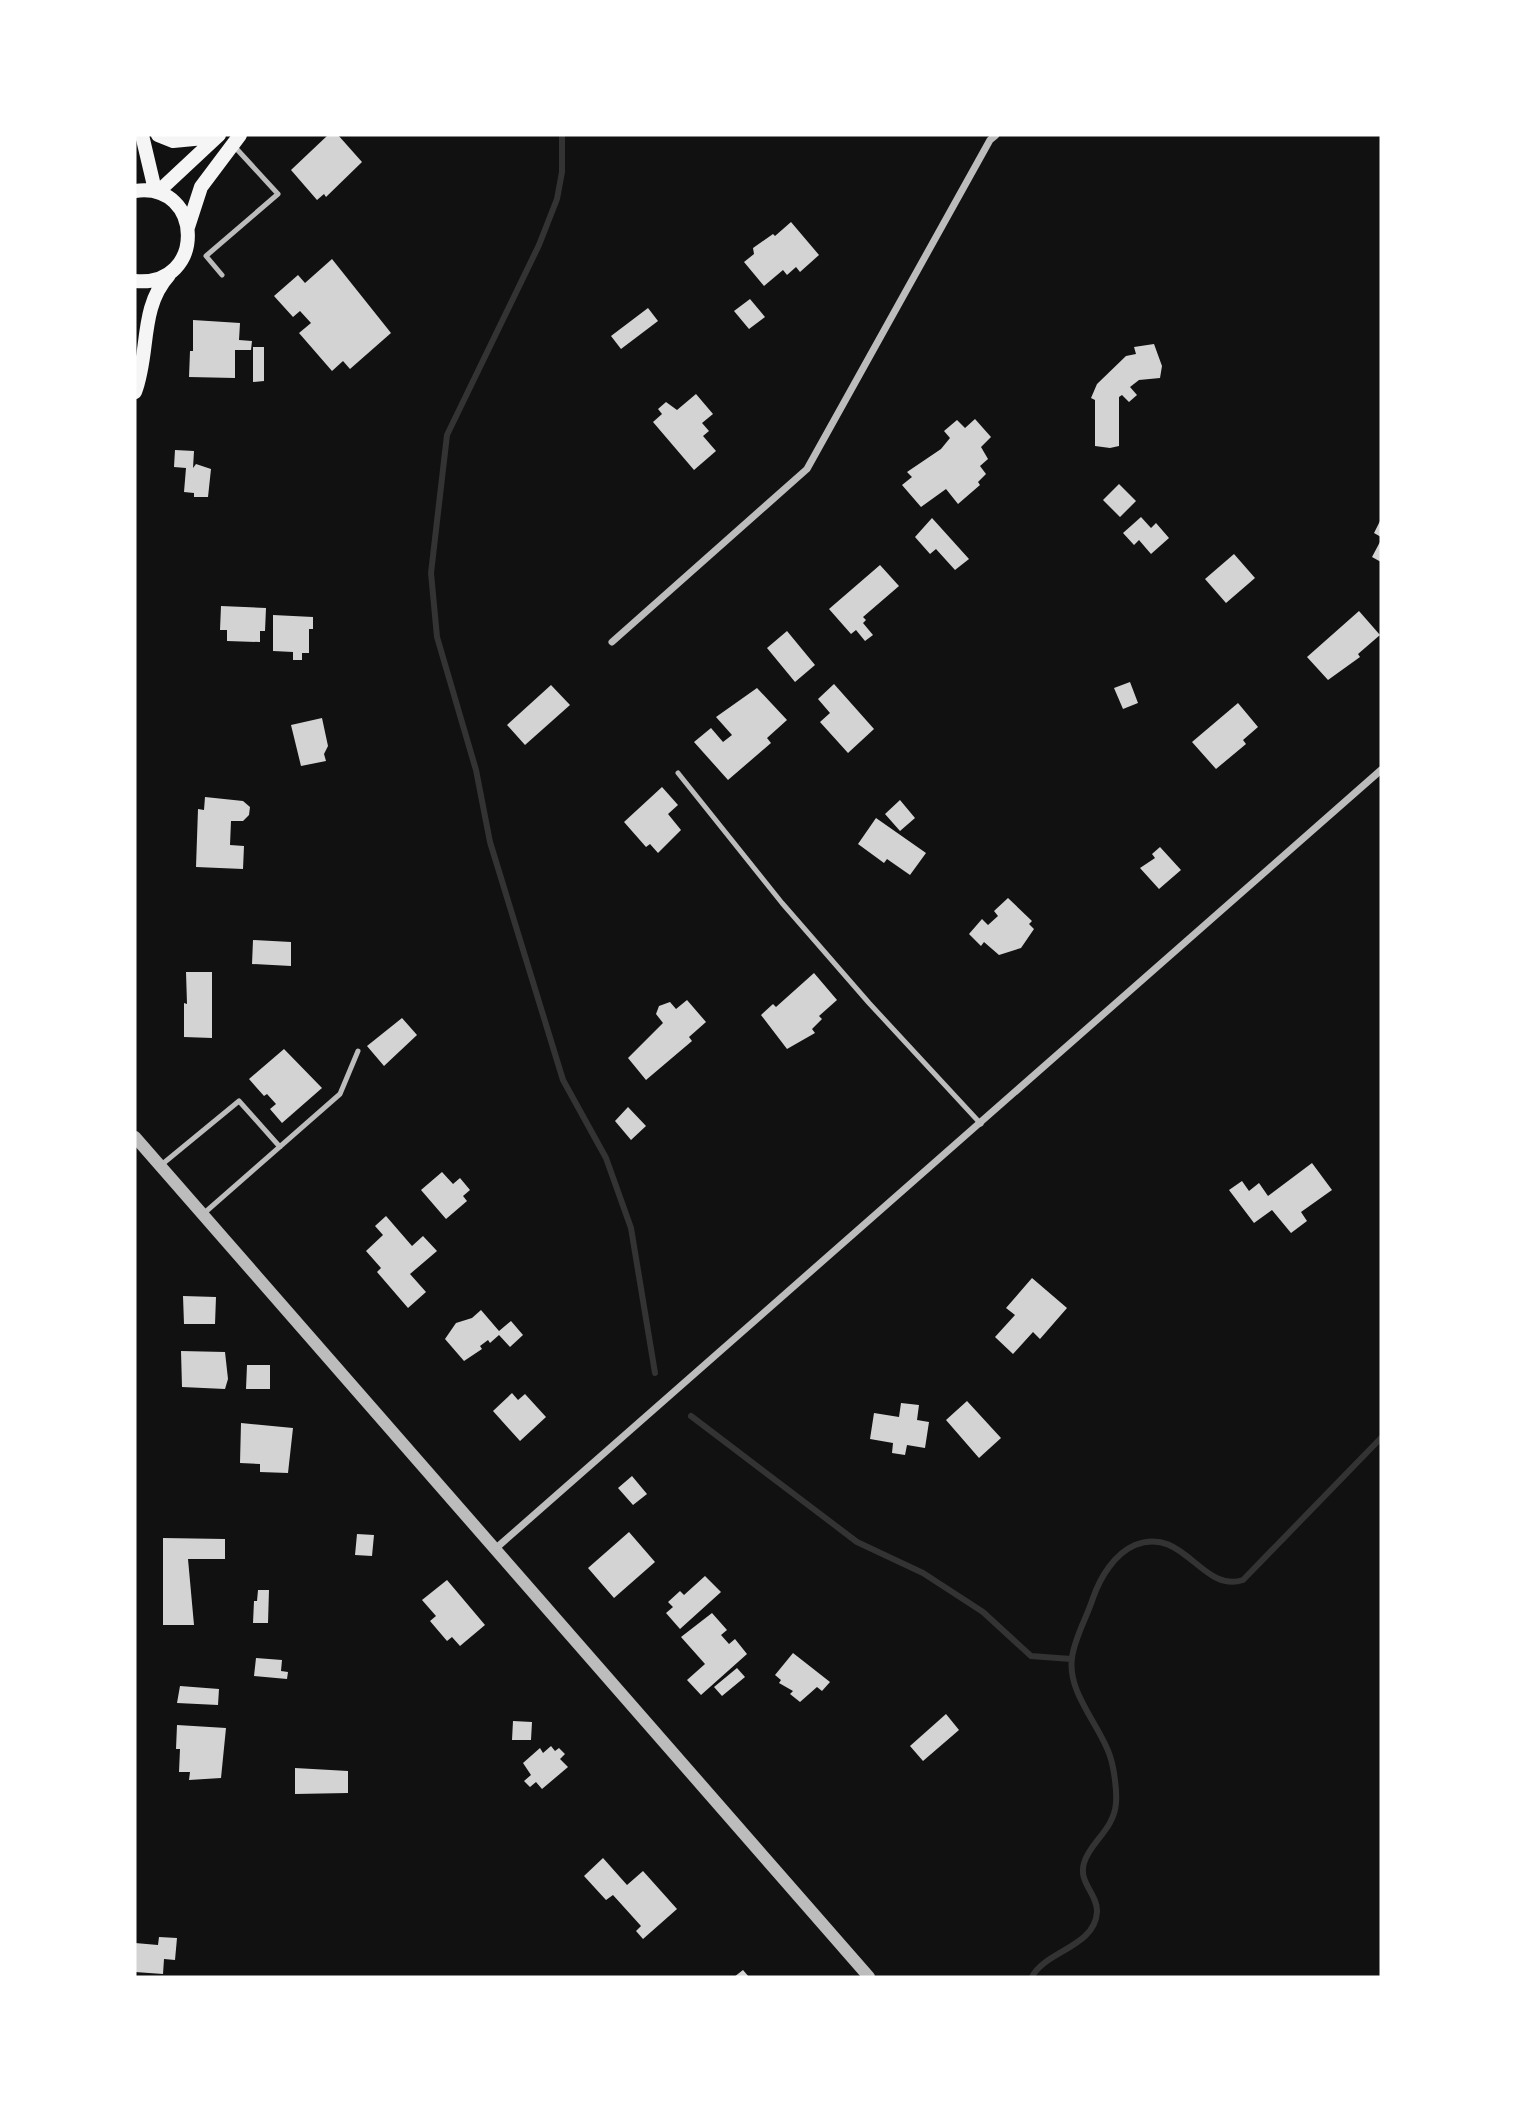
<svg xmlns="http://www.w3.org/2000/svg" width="1516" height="2112" viewBox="0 0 1516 2112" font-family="'Sofia Sans Condensed',sans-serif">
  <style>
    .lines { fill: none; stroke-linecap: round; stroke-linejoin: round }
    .stream { stroke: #333; stroke-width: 6 }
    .building { fill: #d3d3d3 }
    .service { stroke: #bcbcbc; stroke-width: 5 }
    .minor { stroke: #bcbcbc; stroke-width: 7 }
    .tertiary { stroke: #bcbcbc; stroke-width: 12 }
    .secondary { stroke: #f5f5f5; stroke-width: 14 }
  </style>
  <rect width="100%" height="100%" fill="#111"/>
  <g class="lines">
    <path class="stream" d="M 562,135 L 562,172 L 557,199 L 539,245 L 447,435 L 431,573 L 437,637 L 476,770 L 490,842 L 563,1080 L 606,1158 L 631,1228 L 655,1373
      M 691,1416 L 857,1542 L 923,1573 L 983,1612 L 1031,1656 L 1071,1659
      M 1032,1977 C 1045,1951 1095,1947 1097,1912 C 1098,1894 1078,1883 1084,1863 C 1090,1842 1114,1830 1116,1803 C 1117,1790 1114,1768 1110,1756 C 1100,1725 1067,1693 1072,1658 C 1074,1639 1087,1617 1093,1598 C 1100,1578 1114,1554 1135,1545 C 1184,1525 1202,1594 1243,1580 L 1381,1438"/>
  </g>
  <path class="building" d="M 328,135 L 338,135 L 362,162 L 326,197 L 324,194 L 317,200 L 291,170 Z
    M 791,222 L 819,255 L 800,272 L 796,267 L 787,275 L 783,270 L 764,286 L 744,262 L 754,254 L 753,248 L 773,234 L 775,236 Z
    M 332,259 L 391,333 L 350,369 L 343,361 L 332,371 L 299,333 L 311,323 L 300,311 L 293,317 L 274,296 L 298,275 L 305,283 Z
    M 750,299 L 765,317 L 749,329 L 734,311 Z
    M 648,308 L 658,321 L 621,349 L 611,336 Z
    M 193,320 L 240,323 L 239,340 L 252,341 L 251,350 L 235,350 L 235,378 L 189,377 L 190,351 L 193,351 Z
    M 1154,344 L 1162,366 L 1160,378 L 1139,380 L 1130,387 L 1137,395 L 1129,402 L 1122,395 L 1119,397 L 1119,446 L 1110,448 L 1095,446 L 1095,400 L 1091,398 L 1097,384 L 1126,356 L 1136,354 L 1134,347 Z
    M 253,347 L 264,347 L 264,381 L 253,382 Z
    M 696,394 L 713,414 L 702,423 L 709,431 L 703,436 L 716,451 L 694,470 L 653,422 L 662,414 L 658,409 L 666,402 L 677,410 Z
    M 975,419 L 991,437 L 981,447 L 988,459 L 980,466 L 986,474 L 978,482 L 980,485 L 958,504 L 946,489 L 921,507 L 902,485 L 912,477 L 907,472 L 941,449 L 950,438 L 944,431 L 957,420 L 965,428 Z
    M 175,450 L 194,451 L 193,468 L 196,464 L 211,469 L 208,497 L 194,497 L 194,493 L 184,492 L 186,468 L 174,467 Z
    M 1119,484 L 1136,501 L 1120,517 L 1103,500 Z
    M 1141,517 L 1151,528 L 1156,523 L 1169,538 L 1151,554 L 1139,540 L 1134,545 L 1123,533 Z
    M 932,518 L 969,559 L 955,570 L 936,549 L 930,554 L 915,537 Z
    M 1381,519 L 1381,537 L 1374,533 Z
    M 1381,540 L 1381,562 L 1372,557 Z
    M 1234,554 L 1255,578 L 1226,603 L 1205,579 Z
    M 880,565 L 899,586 L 863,617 L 866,620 L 863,623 L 873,635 L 865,641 L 856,630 L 851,634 L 829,609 Z
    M 221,606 L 266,608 L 265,631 L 260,631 L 260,642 L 227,641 L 227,630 L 220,630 Z
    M 1359,611 L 1380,635 L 1358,654 L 1360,657 L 1328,680 L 1307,657 Z
    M 273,615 L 313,617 L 313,629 L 309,629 L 309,653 L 302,653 L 302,660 L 293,660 L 293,652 L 273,651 Z
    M 787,631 L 815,665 L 795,682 L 767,648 Z
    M 1130,682 L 1138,703 L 1123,709 L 1114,688 Z
    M 834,684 L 874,729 L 848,753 L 820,722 L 830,713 L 818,699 Z
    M 551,685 L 570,705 L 525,745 L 507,725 Z
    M 757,688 L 787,720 L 767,738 L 771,743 L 728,780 L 694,742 L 711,728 L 723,742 L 732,735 L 716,717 Z
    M 1238,703 L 1258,727 L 1243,740 L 1246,744 L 1216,769 L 1192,742 Z
    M 322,718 L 328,746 L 324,754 L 326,761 L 301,766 L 291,725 Z
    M 662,787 L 678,805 L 668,814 L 681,830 L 658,853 L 650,844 L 646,847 L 624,822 Z
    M 205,797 L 243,801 L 250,807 L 249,815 L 243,821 L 231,821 L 230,845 L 244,846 L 243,869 L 196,867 L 198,809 L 204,810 Z
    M 900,800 L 915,818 L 900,831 L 885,814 Z
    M 876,818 L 926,853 L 910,875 L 887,859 L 884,863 L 858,844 Z
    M 1160,847 L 1181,870 L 1159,889 L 1140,868 L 1155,858 L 1152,854 Z
    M 1008,898 L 1032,921 L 1029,924 L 1034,929 L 1021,948 L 999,955 L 984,942 L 981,946 L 969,934 L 982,919 L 988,925 L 998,916 L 994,911 Z
    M 253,940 L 291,942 L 291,966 L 252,964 Z
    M 186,972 L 212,972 L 212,1038 L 184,1037 L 184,1003 L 187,1004 Z
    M 814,973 L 837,1000 L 819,1016 L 822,1019 L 812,1029 L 815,1033 L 787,1049 L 761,1015 L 773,1004 L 776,1007 Z
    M 687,1000 L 706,1022 L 689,1037 L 692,1041 L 646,1080 L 628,1058 L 663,1023 L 656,1014 L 659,1006 L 670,1002 L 676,1009 Z
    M 402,1018 L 417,1035 L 384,1066 L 367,1046 Z
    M 284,1049 L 322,1088 L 282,1123 L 270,1109 L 276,1104 L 267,1094 L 264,1096 L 249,1079 Z
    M 628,1107 L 646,1126 L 631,1140 L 615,1121 Z
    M 1312,1163 L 1332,1190 L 1301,1212 L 1307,1221 L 1291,1233 L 1272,1210 L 1254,1223 L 1229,1190 L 1242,1181 L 1249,1191 L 1259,1183 L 1268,1196 Z
    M 442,1172 L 453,1184 L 460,1178 L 470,1190 L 463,1196 L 467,1201 L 446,1219 L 421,1190 Z
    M 386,1216 L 412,1246 L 423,1236 L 437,1251 L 410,1274 L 426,1292 L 408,1308 L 377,1272 L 381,1268 L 366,1251 L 383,1235 L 375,1226 Z
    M 1032,1278 L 1067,1308 L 1040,1339 L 1033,1332 L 1013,1354 L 995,1337 L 1015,1315 L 1006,1308 Z
    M 183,1296 L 216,1297 L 215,1324 L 184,1324 Z
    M 481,1310 L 499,1331 L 511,1321 L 523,1335 L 510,1347 L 499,1335 L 490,1343 L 488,1340 L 480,1346 L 482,1349 L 464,1361 L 445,1339 L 456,1323 L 472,1318 Z
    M 181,1351 L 225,1352 L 228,1379 L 225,1389 L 182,1387 Z
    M 247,1365 L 270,1365 L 270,1389 L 246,1389 Z
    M 512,1393 L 518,1400 L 525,1394 L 546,1417 L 520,1441 L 493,1411 Z
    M 967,1401 L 1001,1438 L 979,1458 L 946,1420 Z
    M 901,1403 L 919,1405 L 917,1420 L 929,1422 L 925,1448 L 907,1445 L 905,1455 L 892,1453 L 893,1443 L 870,1439 L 874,1413 L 899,1417 Z
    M 241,1423 L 293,1428 L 288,1473 L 260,1472 L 260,1464 L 240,1463 Z
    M 632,1476 L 647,1494 L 633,1505 L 618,1488 Z
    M 629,1532 L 655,1562 L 614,1598 L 588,1568 Z
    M 357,1534 L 374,1535 L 372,1556 L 355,1555 Z
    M 163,1538 L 225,1539 L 225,1559 L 188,1559 L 194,1625 L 163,1625 Z
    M 705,1576 L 721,1592 L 680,1629 L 666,1613 L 673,1607 L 668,1602 L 680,1591 L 684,1595 Z
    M 447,1580 L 485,1625 L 460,1646 L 452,1637 L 447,1641 L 430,1621 L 436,1616 L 422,1600 Z
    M 258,1590 L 269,1590 L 268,1623 L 253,1623 L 254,1601 L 257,1601 Z
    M 712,1613 L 727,1630 L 721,1635 L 729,1644 L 735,1639 L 747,1654 L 701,1695 L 687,1680 L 705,1664 L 681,1637 Z
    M 793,1653 L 830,1682 L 822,1691 L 817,1687 L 800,1702 L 790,1694 L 793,1691 L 779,1683 L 781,1680 L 775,1675 Z
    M 256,1658 L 282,1660 L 281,1671 L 288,1672 L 287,1679 L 254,1676 Z
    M 737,1668 L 745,1677 L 722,1696 L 714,1687 Z
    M 180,1686 L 219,1689 L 218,1705 L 177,1703 Z
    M 946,1714 L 959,1730 L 923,1761 L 910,1746 Z
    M 513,1721 L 532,1722 L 531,1740 L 512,1740 Z
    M 177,1725 L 226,1728 L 221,1778 L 189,1780 L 190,1772 L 179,1772 L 180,1749 L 176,1749 Z
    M 551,1746 L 555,1751 L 559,1748 L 565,1754 L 560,1759 L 568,1767 L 542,1789 L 536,1782 L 530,1787 L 524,1781 L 531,1775 L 523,1763 L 540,1748 L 543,1753 Z
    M 295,1768 L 348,1771 L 348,1793 L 295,1794 Z
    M 603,1858 L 627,1885 L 643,1871 L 677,1909 L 643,1939 L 636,1931 L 641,1926 L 613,1895 L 606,1900 L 584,1876 Z
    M 159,1937 L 177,1938 L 175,1960 L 164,1959 L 163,1974 L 135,1972 L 135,1943 L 158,1945 Z
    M 743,1970 L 749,1977 L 734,1977 Z"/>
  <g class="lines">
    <path class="service" d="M 222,275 L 206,256 L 278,194 L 233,145
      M 678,773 L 782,903 L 869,1003 L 981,1124
      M 160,1166 L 239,1101 L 280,1147
      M 202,1215 L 340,1094 L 358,1051"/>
    <path class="minor" d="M 612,642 L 807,469 L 990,140 L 996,135
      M 494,1550 L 1381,770"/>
    <path class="tertiary" d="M 135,1137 L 869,1977"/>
    <path class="secondary" d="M 142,135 L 155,190
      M 158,135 L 173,141 L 215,137
      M 135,191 C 204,181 207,288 135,281
      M 159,191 L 219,135
      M 188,227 L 201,187 L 240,135
      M 135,392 C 150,353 139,308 169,275"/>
  </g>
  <rect width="1516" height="2112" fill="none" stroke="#ffffff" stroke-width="273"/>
</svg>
